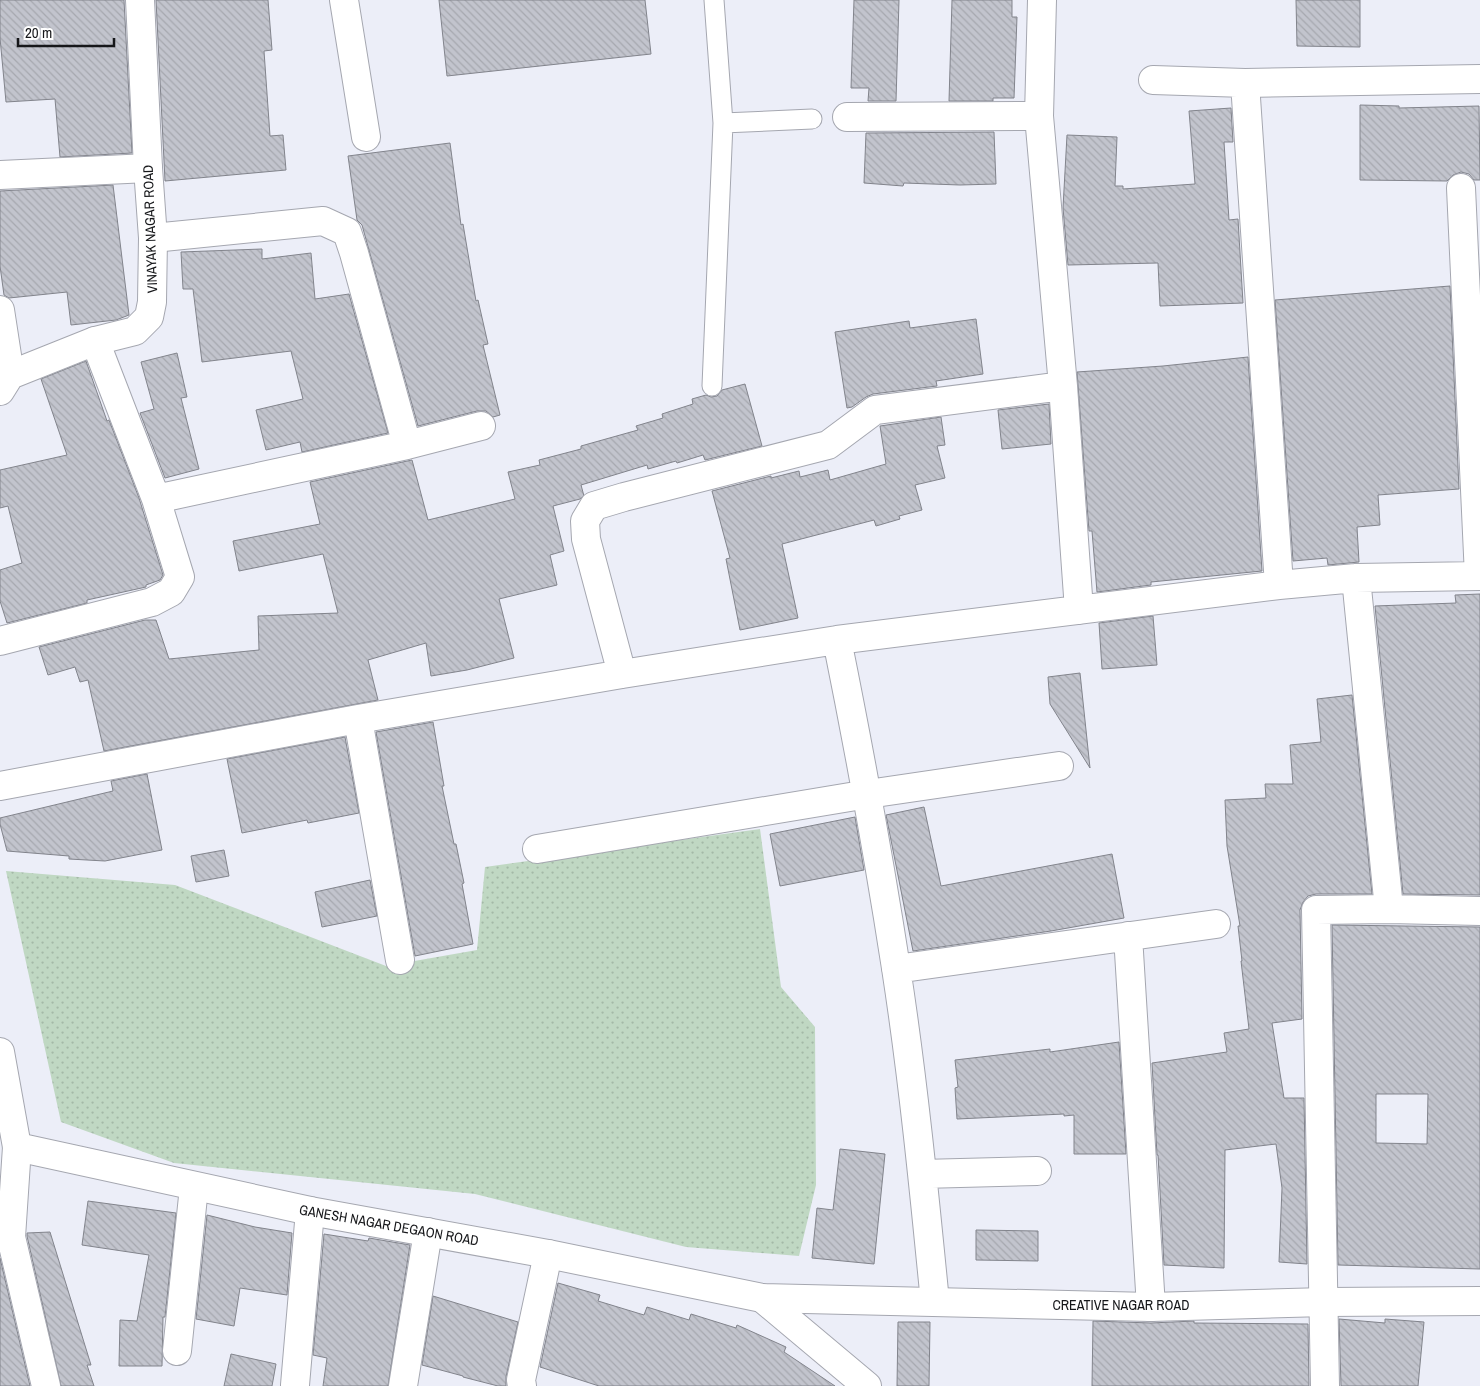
<svg xmlns="http://www.w3.org/2000/svg" width="1480" height="1386" viewBox="0 0 1480 1386" font-family="'Archivo Narrow',sans-serif">
  <style>
    .grass { fill: url(#grass-dots) }
    .building { fill: url(#building-back-hatch); stroke: #82848c; fill-rule: evenodd }
    .lines { fill: none; stroke-linecap: round; stroke-linejoin: round }
    .service-casing { stroke: #a5a7b0; stroke-width: 21 }
    .minor-casing { stroke: #a5a7b0; stroke-width: 30 }
    .tertiary-casing { stroke: #a5a7b0; stroke-width: 30 }
    .service { stroke: #fff; stroke-width: 19 }
    .minor { stroke: #fff; stroke-width: 28 }
    .tertiary { stroke: #fff; stroke-width: 28 }
    .labels { text-anchor: middle; dominant-baseline: central; stroke-width: 5; stroke-linejoin: round; paint-order: stroke }
    .street-label { font-size: 14px; fill: #16171a; stroke: #fff }
  </style>
  <defs>
    <pattern id="grass-dots" width="8" height="8" patternUnits="userSpaceOnUse" patternTransform="scale(1.25)"><rect width="8" height="8" fill="#c0d8c3"/><path d="M2 2h.1M6 6h.1" fill="none" stroke="#a4b9a7" stroke-width="1.8" stroke-linecap="round"/></pattern>
    <pattern id="building-back-hatch" width="6" height="6" patternUnits="userSpaceOnUse" patternTransform="scale(1.25)"><rect width="6" height="6" fill="#c2c4cd"/><path d="M-1 5l2 2M0 0l6 6M5-1l2 2" fill="none" stroke="#a6a8af"/></pattern>
  </defs>
  <rect width="100%" height="100%" fill="#eceef8"/>
  <path class="grass" d="M 760,829 L 781,987 L 815,1027 L 816,1185 L 799,1256 L 686,1247 L 475,1194 L 174,1163 L 61,1122 L 6,871 L 175,885 L 386,966 L 477,950 L 485,867 Z"/>
  <path class="building" d="M 0,0 L 124,0 L 132,153 L 60,157 L 55,99 L 6,102 L 0,38 Z
    M 156,0 L 268,0 L 272,50 L 264,51 L 270,136 L 283,135 L 286,170 L 165,181 Z
    M 439,0 L 645,0 L 651,54 L 447,76 Z
    M 854,0 L 899,0 L 896,101 L 868,101 L 869,88 L 851,88 Z
    M 952,0 L 1012,0 L 1012,17 L 1017,17 L 1014,98 L 993,98 L 993,101 L 949,101 Z
    M 1296,0 L 1360,0 L 1360,47 L 1297,46 Z
    M 1360,105 L 1399,106 L 1399,108 L 1479,106 L 1480,180 L 1474,180 L 1469,174 L 1461,172 L 1453,175 L 1447,181 L 1360,180 Z
    M 1231,108 L 1233,142 L 1224,142 L 1229,220 L 1238,219 L 1243,303 L 1160,306 L 1158,263 L 1068,265 L 1063,208 L 1067,135 L 1117,137 L 1115,186 L 1123,186 L 1123,189 L 1195,184 L 1189,111 Z
    M 994,132 L 996,184 L 960,185 L 904,183 L 903,186 L 864,183 L 866,133 Z
    M 450,143 L 461,225 L 463,224 L 476,301 L 478,300 L 488,344 L 483,345 L 500,415 L 493,417 L 486,411 L 477,411 L 418,426 L 362,225 L 357,220 L 348,156 Z
    M 113,185 L 129,315 L 116,320 L 71,325 L 67,292 L 9,298 L 4,295 L 0,266 L 0,191 Z
    M 262,249 L 262,259 L 311,253 L 315,299 L 349,294 L 388,433 L 302,452 L 300,442 L 266,450 L 256,410 L 303,399 L 291,351 L 202,362 L 193,289 L 183,289 L 181,252 Z
    M 1450,286 L 1459,489 L 1378,495 L 1380,525 L 1357,527 L 1359,562 L 1328,565 L 1327,558 L 1293,561 L 1275,300 Z
    M 976,319 L 983,374 L 936,381 L 937,386 L 873,394 L 866,397 L 852,407 L 847,408 L 835,332 L 909,321 L 910,328 Z
    M 177,353 L 187,397 L 181,398 L 199,469 L 165,478 L 140,413 L 154,409 L 141,362 Z
    M 1248,357 L 1262,571 L 1151,582 L 1151,585 L 1097,592 L 1092,531 L 1089,531 L 1077,372 L 1163,366 Z
    M 86,361 L 107,421 L 109,420 L 139,498 L 163,575 L 160,580 L 146,585 L 146,587 L 87,600 L 87,603 L 7,623 L 0,601 L 0,570 L 22,563 L 8,506 L 0,508 L 0,470 L 67,455 L 41,379 Z
    M 745,384 L 762,446 L 705,460 L 703,455 L 677,463 L 676,461 L 648,469 L 647,465 L 581,485 L 584,496 L 580,499 L 553,506 L 564,551 L 550,555 L 557,585 L 499,599 L 514,658 L 467,670 L 431,676 L 426,643 L 368,660 L 378,700 L 104,751 L 88,680 L 80,682 L 75,667 L 48,675 L 39,647 L 145,620 L 156,620 L 169,659 L 259,650 L 258,616 L 338,613 L 323,554 L 239,571 L 233,541 L 320,524 L 310,482 L 412,460 L 428,520 L 515,499 L 508,472 L 540,465 L 539,460 L 581,449 L 581,446 L 638,430 L 636,426 L 663,418 L 662,414 L 693,404 L 692,399 L 706,395 L 711,397 L 717,396 L 722,390 Z
    M 1049,404 L 1051,444 L 1002,449 L 998,410 Z
    M 941,417 L 945,445 L 937,446 L 945,478 L 915,485 L 922,510 L 899,516 L 900,519 L 876,526 L 874,520 L 782,544 L 798,618 L 740,630 L 726,559 L 730,558 L 712,491 L 771,476 L 771,478 L 799,471 L 800,477 L 828,470 L 830,480 L 886,464 L 880,426 Z
    M 1480,594 L 1480,895 L 1403,894 L 1375,606 L 1456,603 L 1455,595 Z
    M 1153,616 L 1157,665 L 1102,669 L 1099,623 Z
    M 1080,673 L 1090,768 L 1050,704 L 1048,677 Z
    M 1352,695 L 1372,894 L 1316,894 L 1308,896 L 1303,902 L 1300,910 L 1302,1019 L 1272,1023 L 1284,1098 L 1304,1098 L 1307,1264 L 1279,1262 L 1282,1188 L 1276,1144 L 1225,1150 L 1224,1268 L 1164,1265 L 1158,1155 L 1157,1155 L 1152,1063 L 1227,1052 L 1224,1033 L 1249,1029 L 1241,961 L 1242,961 L 1238,926 L 1240,926 L 1227,846 L 1225,800 L 1266,798 L 1265,784 L 1293,784 L 1290,745 L 1321,742 L 1317,699 Z
    M 433,722 L 444,786 L 442,786 L 454,844 L 456,844 L 464,883 L 462,884 L 473,944 L 415,956 L 376,732 Z
    M 345,737 L 359,813 L 308,823 L 307,820 L 242,833 L 227,759 Z
    M 147,774 L 162,850 L 105,861 L 69,859 L 69,856 L 7,851 L 0,824 L 0,818 L 113,791 L 111,781 Z
    M 924,807 L 941,886 L 1112,854 L 1124,918 L 1051,931 L 913,951 L 886,815 Z
    M 855,817 L 864,870 L 780,886 L 770,834 Z
    M 224,850 L 229,876 L 196,882 L 191,856 Z
    M 370,880 L 377,916 L 322,927 L 315,892 Z
    M 1332,925 L 1480,927 L 1480,1269 L 1338,1265 ZM 1376,1094 L 1428,1094 L 1427,1144 L 1376,1143 Z
    M 1119,1042 L 1126,1154 L 1074,1154 L 1074,1115 L 1064,1116 L 1064,1114 L 957,1119 L 955,1088 L 958,1087 L 955,1060 L 1050,1049 L 1050,1052 Z
    M 840,1149 L 885,1154 L 874,1264 L 812,1258 L 817,1208 L 833,1210 Z
    M 88,1201 L 176,1213 L 165,1317 L 163,1317 L 162,1366 L 119,1366 L 120,1320 L 137,1321 L 149,1255 L 82,1245 Z
    M 207,1215 L 255,1227 L 292,1233 L 287,1295 L 240,1288 L 234,1326 L 196,1319 Z
    M 976,1230 L 1038,1231 L 1038,1261 L 976,1260 Z
    M 50,1232 L 91,1365 L 87,1365 L 94,1386 L 61,1386 L 27,1236 L 27,1233 Z
    M 324,1234 L 368,1241 L 369,1238 L 410,1245 L 388,1386 L 323,1386 L 327,1358 L 313,1355 Z
    M 0,1258 L 30,1386 L 0,1386 Z
    M 558,1283 L 600,1295 L 598,1301 L 644,1315 L 647,1307 L 689,1320 L 691,1314 L 736,1328 L 737,1325 L 786,1347 L 784,1352 L 835,1386 L 599,1386 L 540,1367 Z
    M 433,1296 L 518,1322 L 506,1377 L 506,1386 L 498,1386 L 463,1377 L 463,1376 L 422,1365 Z
    M 1339,1319 L 1385,1323 L 1385,1319 L 1424,1322 L 1418,1386 L 1341,1386 Z
    M 1093,1321 L 1151,1323 L 1194,1321 L 1194,1323 L 1308,1324 L 1309,1386 L 1092,1386 Z
    M 898,1322 L 930,1322 L 929,1386 L 897,1386 Z
    M 231,1354 L 276,1364 L 272,1386 L 224,1386 Z"/>
  <g class="lines">
    <g class="service-casing">
      <path id="service" d="M 723,123 L 812,119
        M 712,386 L 723,123 L 714,0"/>
    </g>
    <g class="minor-casing">
      <path id="minor" d="M 344,0 L 366,137
        M 1042,0 L 1039,116 L 1063,386 L 1079,610
        M 1153,80 L 1245,83 L 1480,79
        M 1245,83 L 1279,585
        M 847,117 L 1039,116
        M 0,175 L 148,168
        M 1461,188 L 1479,576
        M 153,238 L 323,221 L 347,232 L 354,253 L 407,445
        M 0,310 L 10,375
        M 156,499 L 407,445 L 481,426
        M 837,640 C 859,749 879,858 896,968 C 913,1078 924,1190 935,1302
        M 0,641 L 152,602 L 171,592 L 180,577 L 156,499 L 95,341
        M 622,674 L 586,539 L 585,521 L 594,506 L 624,497 L 828,445 L 875,410 L 1063,386
        M 358,719 L 400,960
        M 0,786 L 358,719 L 622,674 L 837,640 L 1279,585 L 1356,578 L 1480,576
        M 537,849 L 868,794 L 1059,766
        M 1389,909 L 1480,911
        M 1128,936 L 1151,1307
        M 896,969 L 1216,924
        M 17,1147 L 11,1237 L 46,1386
        M 922,1174 L 1037,1171
        M 762,1298 L 867,1386
        M 177,1351 L 194,1187
        M 295,1385 L 310,1211
        M 403,1386 L 428,1232
        M 522,1386 L 521,1380 L 548,1254
        M 1325,1386 L 1316,910 L 1389,909 L 1356,578"/>
    </g>
    <g class="tertiary-casing">
      <path id="tertiary" d="M 0,391 L 10,375 L 95,341 L 135,331 L 149,317 L 152,302 L 153,238 L 148,168 L 140,0
        M 0,1052 L 17,1147
        M 17,1147 L 310,1211 L 548,1254 L 762,1298 L 1151,1307 L 1325,1302 L 1480,1301"/>
    </g>
    <use href="#service" class="service"/>
    <use href="#minor" class="minor"/>
    <use href="#tertiary" class="tertiary"/>
  </g>
  <g class="labels">
    <g class="street-label">
      <text transform="translate(150 229) rotate(-92)">VINAYAK NAGAR ROAD</text>
      <text transform="translate(389 1225) rotate(10)">GANESH NAGAR DEGAON ROAD</text>
      <text x="1121" y="1305">CREATIVE NAGAR ROAD</text>
    </g>
  </g>
  <path d="M18 38v8h96v-8" fill="none" stroke="#16171a" stroke-width="2.5"/>
  <text x="25" y="38" font-size="15" fill="#16171a" stroke="#ffffff" stroke-width="4" paint-order="stroke">20 m</text>
</svg>
